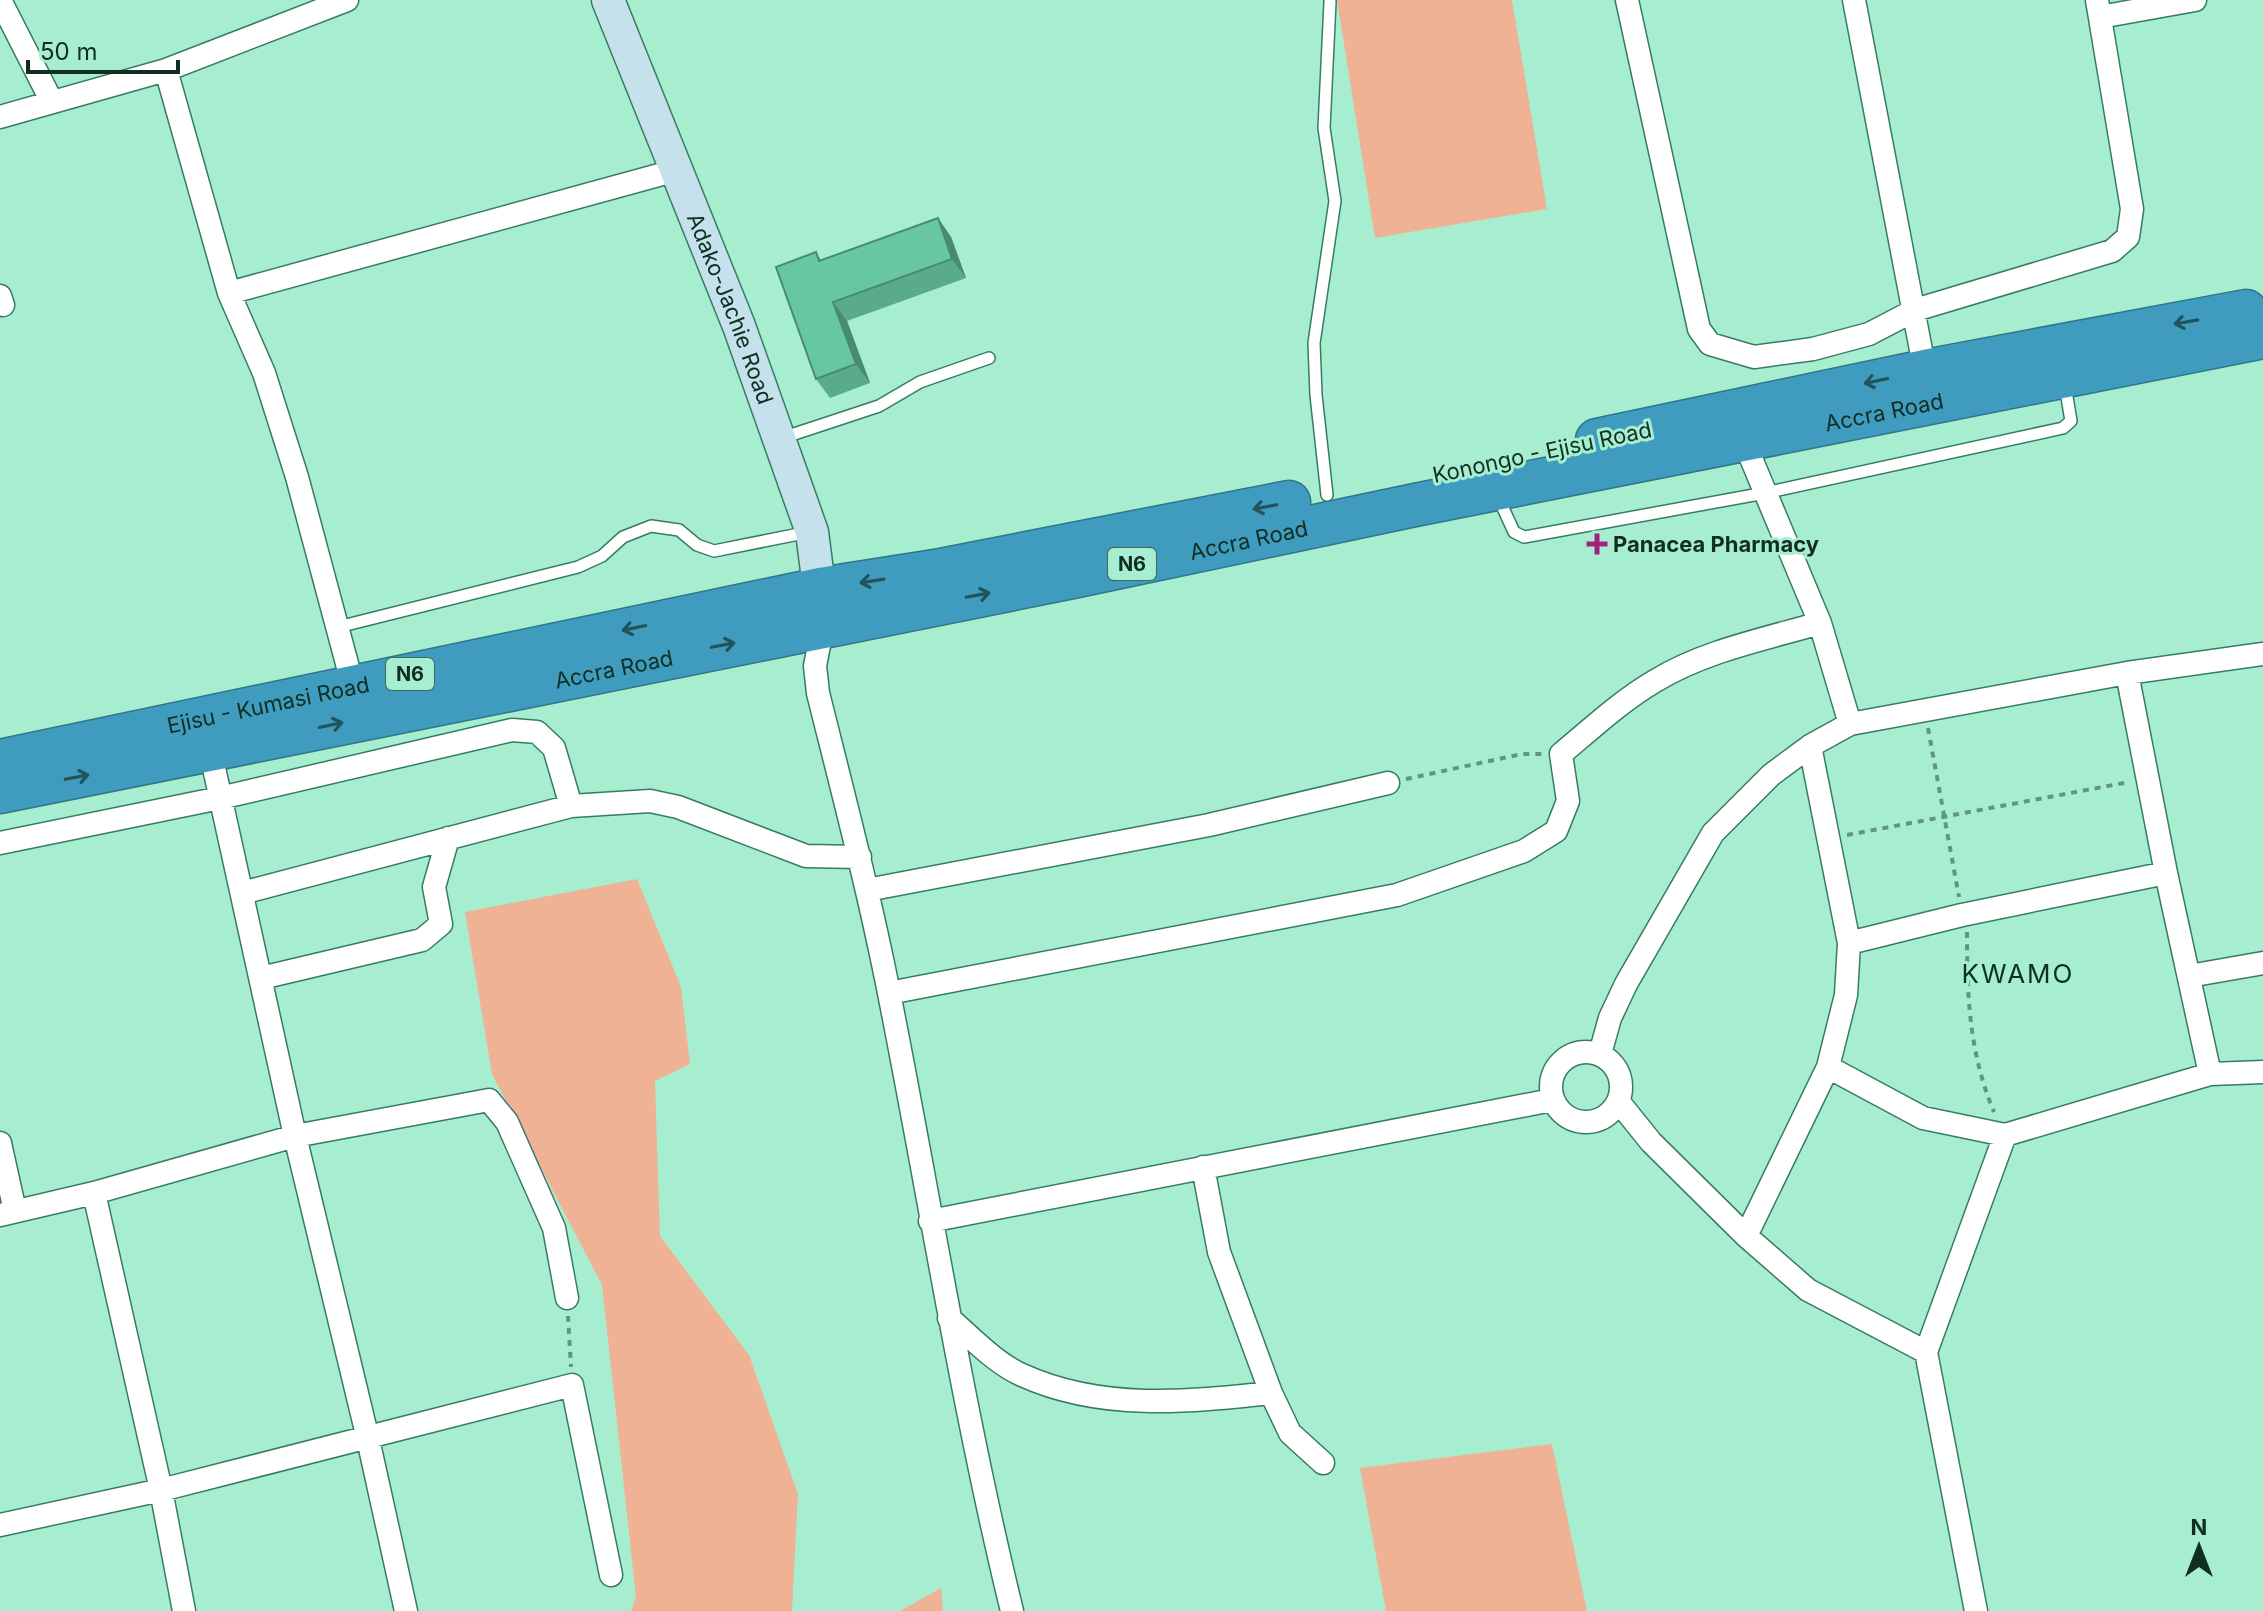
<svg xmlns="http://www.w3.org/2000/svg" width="2263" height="1611" viewBox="0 0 2263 1611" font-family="Inter,sans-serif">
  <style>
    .green { fill: #f0b294 }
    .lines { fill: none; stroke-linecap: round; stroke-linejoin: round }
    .lane-casing { stroke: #377c62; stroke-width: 14 }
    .street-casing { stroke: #377c62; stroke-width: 25 }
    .secondary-casing { stroke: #377c62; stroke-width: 35 }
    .highway-casing { stroke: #2f7688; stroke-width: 45 }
    .path { stroke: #629580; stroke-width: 4; stroke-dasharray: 6 6; stroke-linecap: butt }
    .lane { stroke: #fff; stroke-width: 11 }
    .street { stroke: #fff; stroke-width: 22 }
    .secondary { stroke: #c5e1ec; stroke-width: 32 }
    .highway { stroke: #3f9cbf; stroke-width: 42 }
    .wall { fill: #59ab8b }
    .shaded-wall { fill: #488b71 }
    .building { fill: #67c7a2; stroke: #488b71; stroke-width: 2 }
    .oneway { stroke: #21545a }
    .poi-dot { fill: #a12174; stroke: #a7eed0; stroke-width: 3 }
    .labels { text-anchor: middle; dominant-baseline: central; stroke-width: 6; stroke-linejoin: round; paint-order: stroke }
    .shield { fill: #a7eed0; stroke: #3e6857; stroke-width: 2 }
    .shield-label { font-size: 20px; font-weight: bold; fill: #112e23 }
    .street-label { font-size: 22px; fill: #112e23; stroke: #a7eed0 }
    .poi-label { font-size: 22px; font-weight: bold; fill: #112e23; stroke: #a7eed0; text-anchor: start }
    .quarter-label { font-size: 26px; letter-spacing: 2px; fill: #0b3124; stroke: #a7eed0 }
  </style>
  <rect width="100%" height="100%" fill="#a7eed0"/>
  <path class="green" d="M 1337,0 L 1512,0 L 1547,209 L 1375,238 Z
    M 637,879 L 681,987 L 690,1064 L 655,1081 L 660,1236 L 749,1355 L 798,1494 L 792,1611 L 631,1611 L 636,1597 L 602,1285 L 492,1074 L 465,912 Z
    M 1552,1444 L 1587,1611 L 1386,1611 L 1360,1468 Z
    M 941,1588 L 943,1611 L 900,1611 Z"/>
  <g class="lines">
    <g class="lane-casing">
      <path id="lane" d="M 782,438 L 879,406 L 920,382 L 989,358
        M 1327,495 L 1316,395 L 1314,343 L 1335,201 L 1324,128 L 1330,2
        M 1498,497 L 1514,532 L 1524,537 L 1765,493 L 2063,428 L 2071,421 L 2065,385
        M 338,627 L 578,567 L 602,556 L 623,537 L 651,526 L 679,530 L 697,545 L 714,551 L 809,532"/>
    </g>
    <g class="street-casing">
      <path id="street" d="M 0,0 L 51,100
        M 1627,0 L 1699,329 L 1710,344 L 1754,357 L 1813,349 L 1869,334 L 1915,310 L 2112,251 L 2128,237 L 2132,209 L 2097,0
        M 1854,0 L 1925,371
        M 2100,17 L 2195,0
        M 166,70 L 229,293 L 264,373 L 297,477 L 353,686
        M 0,117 L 166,70 L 347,0
        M 229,293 L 677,170
        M 0,296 L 3,305
        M 1740,432 L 1820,623 L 1850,724
        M 823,625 L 815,666 L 818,693 C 843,793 869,892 889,993 C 930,1199 962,1407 1012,1611
        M 2127,673 L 2166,873 L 2210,1074
        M 210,750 L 295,1136 L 368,1439 L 406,1611
        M 0,843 L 220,798 L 512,730 L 537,732 L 554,748 L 571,806
        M 867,890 L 1209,825 L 1388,783
        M 242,893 L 571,806 L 650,801 L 678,807 L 806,856 L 860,857
        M 1849,943 L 1962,915 L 2166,873
        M 2189,976 L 2263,963
        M 261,978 L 422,940 L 441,924 L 434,887 L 448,838
        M 889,993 L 1397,895 L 1524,851 L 1556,831 L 1568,801 L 1561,754 C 1591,729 1621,701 1655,681 C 1704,651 1765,639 1820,623
        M1551 1087a35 35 0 1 1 70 0a35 35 0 1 1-70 0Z
        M 1600,1054 L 1610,1018 L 1626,984 L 1713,833 L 1771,775 L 1810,746 L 1850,724 L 2127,673 L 2263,654
        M 1828,1067 L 1923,1118 L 2005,1135 L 2210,1074 L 2263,1072
        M 1618,1101 L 1651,1142 L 1746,1236 L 1808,1290 L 1926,1352
        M 0,1143 L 15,1211
        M 1203,1167 L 1219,1252 L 1271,1393 L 1290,1433 L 1323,1463
        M 94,1193 L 161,1490 L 184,1611
        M 0,1215 L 94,1193 L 295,1136 L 489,1100 L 507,1122 L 554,1228 L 567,1298
        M 930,1221 L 1552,1100
        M 1746,1236 L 1828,1067 L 1846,995 L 1849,943 L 1810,746
        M 949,1318 C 971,1337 995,1363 1022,1375 C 1101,1411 1188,1402 1271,1393
        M 0,1525 L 161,1490 L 572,1385 L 611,1575
        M 1976,1611 L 1926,1352 L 2005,1135"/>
    </g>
    <g class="secondary-casing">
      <g id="secondary">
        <path id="s1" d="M 608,0 L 739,326 L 812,532 L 822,610"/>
      </g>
    </g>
    <g class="highway-casing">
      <g id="highway">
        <path d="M 1597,440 L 1925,371 L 2246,311"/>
        <path id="s2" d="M 0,761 L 820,589 L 935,571 L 1289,502"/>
        <path id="s3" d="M 0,792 L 1073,577 L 1415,505 L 2263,337"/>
      </g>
    </g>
    <path class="path" d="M 1928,728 L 1959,897
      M 1406,779 L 1522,754 L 1543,754
      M 1847,835 L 2129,782
      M 1967,932 C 1967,995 1969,1053 1994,1112
      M 568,1316 L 571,1367"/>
    <use href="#lane" class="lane"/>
    <use href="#street" class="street"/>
    <use href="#secondary" class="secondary"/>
    <use href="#highway" class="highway"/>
  </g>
  <path class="wall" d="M 938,218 L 951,237 L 966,278 L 847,321 L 870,383 L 830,398 L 816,379 L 816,252 L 821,260 Z"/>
  <path class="shaded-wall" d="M 938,218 L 951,237 L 966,278 L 952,259 Z
    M 833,302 L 847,321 L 870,383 L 856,364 Z"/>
  <path class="building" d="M 938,218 L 952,259 L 833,302 L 856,364 L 816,379 L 776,267 L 816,252 L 819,261 Z"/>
  <defs><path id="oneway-shaft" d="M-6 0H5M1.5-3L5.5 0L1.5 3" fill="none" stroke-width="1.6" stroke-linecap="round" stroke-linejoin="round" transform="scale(2)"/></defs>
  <g class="oneway">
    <use href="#oneway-shaft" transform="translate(2186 322) rotate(170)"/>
    <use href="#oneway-shaft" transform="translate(1876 381) rotate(168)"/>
    <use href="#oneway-shaft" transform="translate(1265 507) rotate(169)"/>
    <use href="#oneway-shaft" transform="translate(872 581) rotate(171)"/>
    <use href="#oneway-shaft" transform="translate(978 595) rotate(-11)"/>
    <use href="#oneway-shaft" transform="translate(634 628) rotate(168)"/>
    <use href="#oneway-shaft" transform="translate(723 645) rotate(-11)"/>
    <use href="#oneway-shaft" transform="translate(331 725) rotate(-12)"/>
    <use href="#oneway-shaft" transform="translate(77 777) rotate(-11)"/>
  </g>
  <path class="poi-dot" d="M1593 532h8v8h8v8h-8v8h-8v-8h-8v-8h8z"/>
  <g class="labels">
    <g class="shield">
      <rect x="1108" y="548" width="48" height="32" rx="6"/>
      <rect x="386" y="658" width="48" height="32" rx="6"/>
    </g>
    <g class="shield-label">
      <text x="1132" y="564">N6</text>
      <text x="410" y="674">N6</text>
    </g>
    <g class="street-label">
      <text stroke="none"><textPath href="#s1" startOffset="332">Adako-Jachie Road</textPath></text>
      <text stroke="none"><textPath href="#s3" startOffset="1922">Accra Road</textPath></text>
      <text transform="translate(1542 452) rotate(-12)">Konongo - Ejisu Road</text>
      <text stroke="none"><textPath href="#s3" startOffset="1274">Accra Road</textPath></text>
      <text stroke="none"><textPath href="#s3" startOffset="626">Accra Road</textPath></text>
      <text stroke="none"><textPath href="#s2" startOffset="274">Ejisu - Kumasi Road</textPath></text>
    </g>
    <g class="poi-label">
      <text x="1613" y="544">Panacea Pharmacy</text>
    </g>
    <g class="quarter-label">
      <text x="2018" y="973">KWAMO</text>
    </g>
  </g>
  <g transform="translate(2199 1547)" stroke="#a7eed0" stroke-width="6" paint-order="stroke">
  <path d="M0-6L14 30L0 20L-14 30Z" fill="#112e23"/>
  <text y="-12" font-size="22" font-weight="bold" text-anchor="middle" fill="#112e23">N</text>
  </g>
  <path d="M28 60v12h150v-12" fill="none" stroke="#112e23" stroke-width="4"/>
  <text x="40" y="60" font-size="24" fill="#112e23" stroke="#a7eed0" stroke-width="6" paint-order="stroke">50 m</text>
</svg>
